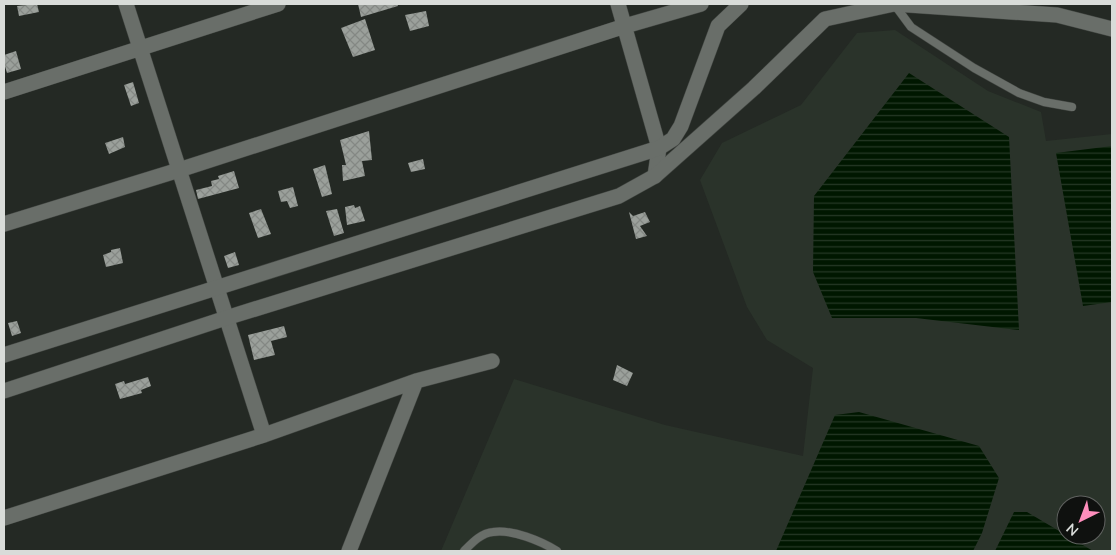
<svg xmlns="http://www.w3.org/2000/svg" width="1116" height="555" viewBox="0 0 1116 555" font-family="'Nunito Sans',sans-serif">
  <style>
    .built { fill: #2a332a; fill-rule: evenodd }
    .water { fill: url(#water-rules) }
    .building { fill: url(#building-cross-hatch) }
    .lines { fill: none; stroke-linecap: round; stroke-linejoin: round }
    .lane-casing { stroke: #424642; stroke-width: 9 }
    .street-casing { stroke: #424642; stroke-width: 16 }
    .secondary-casing { stroke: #424642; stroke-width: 16 }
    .lane { stroke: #696e69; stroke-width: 8 }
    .street { stroke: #696e69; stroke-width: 15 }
    .secondary { stroke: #696e69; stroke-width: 15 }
  </style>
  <defs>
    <pattern id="water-rules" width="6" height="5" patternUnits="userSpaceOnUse" patternTransform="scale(1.25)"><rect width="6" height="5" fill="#001700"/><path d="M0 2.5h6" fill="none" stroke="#253825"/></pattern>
    <pattern id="building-cross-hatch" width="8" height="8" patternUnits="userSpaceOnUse" patternTransform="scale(1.25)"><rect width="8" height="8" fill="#9ba09b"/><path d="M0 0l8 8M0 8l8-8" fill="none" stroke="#848884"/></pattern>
  </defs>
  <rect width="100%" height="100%" fill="#242924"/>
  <path class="built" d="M 895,30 L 988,91 L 1041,112 L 1046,141 L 1112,134 L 1112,551 L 441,551 L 514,379 L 665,425 L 803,456 L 813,368 L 767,340 L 747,307 L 700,180 L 722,143 L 801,105 L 857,33 ZM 1066,505 L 1096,505 L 1096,535 L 1066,535 Z"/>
  <path class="water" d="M 909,73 L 1009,137 L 1019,330 L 916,318 L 832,318 L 813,272 L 814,196 Z
    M 1112,146 L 1112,302 L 1083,306 L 1056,153 Z
    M 859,412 L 979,446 L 999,478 L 982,533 L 973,551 L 776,551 L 835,415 Z
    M 1014,512 L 1027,512 L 1093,551 L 995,551 Z"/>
  <path class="building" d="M 37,4 L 39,12 L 19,16 L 17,6 Z
    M 358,4 L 397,4 L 398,6 L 361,17 Z
    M 426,11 L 429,26 L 410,31 L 405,15 Z
    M 365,19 L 375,50 L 353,57 L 341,28 Z
    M 16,51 L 21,69 L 7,73 L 4,63 L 4,55 Z
    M 133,82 L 139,103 L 131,106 L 124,85 Z
    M 369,131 L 372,160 L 362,161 L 365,176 L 343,181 L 342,165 L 346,165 L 340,140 Z
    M 123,137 L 125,147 L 109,154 L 105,143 Z
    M 423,159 L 425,169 L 411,172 L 408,163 Z
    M 325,165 L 332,194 L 322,197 L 313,169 Z
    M 234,171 L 239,188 L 198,199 L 196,190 L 212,186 L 211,181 L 219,179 L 218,176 Z
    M 293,187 L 298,206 L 290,208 L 287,201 L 281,202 L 278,191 Z
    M 354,205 L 355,208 L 360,206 L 365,221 L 347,225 L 345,207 Z
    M 261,209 L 271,234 L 258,238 L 249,213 Z
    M 337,209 L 344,233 L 334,236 L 326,211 Z
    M 629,212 L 633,216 L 645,212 L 650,222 L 640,226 L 647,236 L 636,239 Z
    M 120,248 L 123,263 L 106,267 L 103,255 L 111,252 L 111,250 Z
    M 235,252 L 239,265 L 228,268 L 224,256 Z
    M 17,321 L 21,333 L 12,336 L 8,323 Z
    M 284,326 L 287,337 L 271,341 L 275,355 L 254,360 L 248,335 Z
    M 617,365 L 633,373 L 627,386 L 613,380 Z
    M 148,377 L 151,386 L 141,390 L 142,393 L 120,399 L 115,384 L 124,381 L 125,384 Z"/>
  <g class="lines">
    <g class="lane-casing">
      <path id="lane" d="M 894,4 L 911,27 L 974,68 L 1019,93 L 1044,102 L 1072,107
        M 464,551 C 472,543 481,533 493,532 C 512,529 541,541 557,551"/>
    </g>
    <g class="street-casing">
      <path id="street" d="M 126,4 L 264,435
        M 618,4 L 659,148 L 655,176
        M 4,92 L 278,4
        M 4,224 L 179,170 L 625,26 L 701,4
        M 4,518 L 264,435 L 416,381 L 492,361
        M 349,551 L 416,381"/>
    </g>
    <g class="secondary-casing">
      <path id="secondary" d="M 4,355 L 659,148 L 673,139 L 681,126 L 718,26 L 741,4
        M 4,391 L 226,318 L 619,196 L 655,176 L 754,88 L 825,19 L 894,4 L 1057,15 L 1112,29"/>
    </g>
    <use href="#lane" class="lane"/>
    <use href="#street" class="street"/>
    <use href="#secondary" class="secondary"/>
  </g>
  <rect width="1116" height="555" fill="none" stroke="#d9dcd9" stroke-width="10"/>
  <g transform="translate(1081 520) rotate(222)"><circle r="24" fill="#0f110f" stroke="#606260"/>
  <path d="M0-4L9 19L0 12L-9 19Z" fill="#fe8ebc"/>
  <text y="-8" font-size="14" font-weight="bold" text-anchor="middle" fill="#d9dcd9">N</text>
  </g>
</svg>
